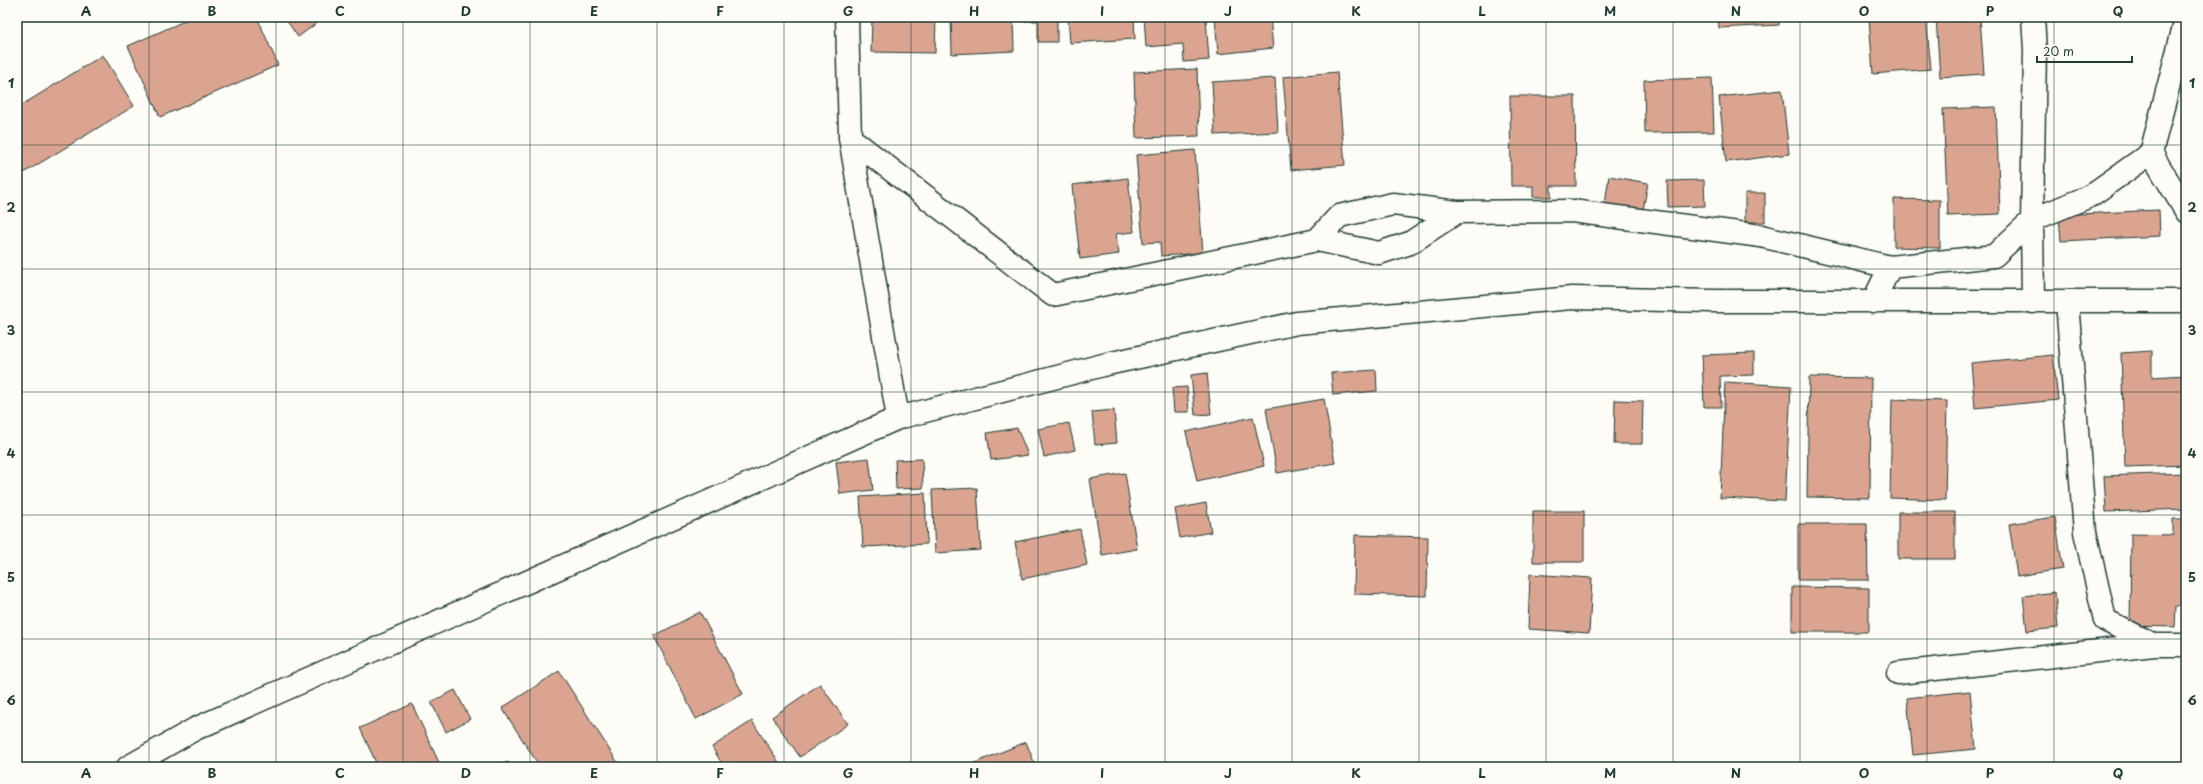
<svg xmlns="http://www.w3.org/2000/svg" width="2203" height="784" viewBox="0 0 2203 784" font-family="'Playpen Sans',sans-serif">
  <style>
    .building { fill: #daa490; stroke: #1f3d34 }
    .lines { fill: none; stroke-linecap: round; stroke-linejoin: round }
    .minor-casing { stroke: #1f3d34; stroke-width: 25 }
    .minor { stroke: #fdfcf7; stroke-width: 22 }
    .grid { fill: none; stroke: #1f3d34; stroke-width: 1; stroke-opacity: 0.55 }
    .neatline { fill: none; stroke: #1f3d34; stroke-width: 1.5 }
    .grid-label { font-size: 13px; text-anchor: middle; font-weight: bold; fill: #1f3d34 }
  </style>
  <rect width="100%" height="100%" fill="#fdfcf7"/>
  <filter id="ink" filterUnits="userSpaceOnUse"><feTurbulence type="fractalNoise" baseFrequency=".025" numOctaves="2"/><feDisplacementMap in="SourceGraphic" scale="8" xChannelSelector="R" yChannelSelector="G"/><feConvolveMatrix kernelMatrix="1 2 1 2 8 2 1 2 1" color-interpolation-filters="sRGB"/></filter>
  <g filter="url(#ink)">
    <path class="building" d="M 193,17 L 257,17 L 278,65 L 160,117 L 128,46 Z
      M 284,17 L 325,17 L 298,37 Z
      M 872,17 L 936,17 L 935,53 L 871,52 Z
      M 951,17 L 1013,17 L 1014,51 L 952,54 Z
      M 1024,17 L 1057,17 L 1057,42 L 1038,42 L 1038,21 L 1024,21 Z
      M 1068,17 L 1134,17 L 1135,39 L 1070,43 Z
      M 1144,17 L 1206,18 L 1209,60 L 1184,62 L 1183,44 L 1146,47 Z
      M 1215,17 L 1270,17 L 1273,48 L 1218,54 Z
      M 1718,17 L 1779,17 L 1779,25 L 1719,28 Z
      M 1869,17 L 1926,17 L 1931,69 L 1873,74 Z
      M 1936,17 L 1980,17 L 1984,74 L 1940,77 Z
      M 103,55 L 134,106 L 17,177 L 17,108 Z
      M 1197,69 L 1199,136 L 1136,138 L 1134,72 Z
      M 1337,72 L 1345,165 L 1291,170 L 1283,77 Z
      M 1275,78 L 1278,132 L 1215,135 L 1212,82 Z
      M 1712,78 L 1714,132 L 1645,133 L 1644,80 Z
      M 1782,90 L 1789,154 L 1726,162 L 1719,97 Z
      M 1510,96 L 1575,96 L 1576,186 L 1551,186 L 1551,197 L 1533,197 L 1533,186 L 1511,186 Z
      M 1996,107 L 2000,214 L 1948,216 L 1943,109 Z
      M 1195,150 L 1203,253 L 1161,256 L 1160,242 L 1143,243 L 1136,155 Z
      M 1609,176 L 1648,183 L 1643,210 L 1605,204 Z
      M 1128,178 L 1134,232 L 1116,234 L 1119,254 L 1080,259 L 1072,185 Z
      M 1704,180 L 1705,206 L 1668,207 L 1667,181 Z
      M 1745,193 L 1765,193 L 1765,222 L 1745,222 Z
      M 1894,199 L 1940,200 L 1940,248 L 1894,247 Z
      M 2159,210 L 2160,236 L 2061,241 L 2059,215 Z
      M 2152,351 L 2152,377 L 2186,375 L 2186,465 L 2125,467 L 2121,353 Z
      M 1754,353 L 1754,375 L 1720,376 L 1721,407 L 1704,407 L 1702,355 Z
      M 2053,355 L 2058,400 L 1975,408 L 1971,363 Z
      M 1376,370 L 1377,391 L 1333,395 L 1331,373 Z
      M 1207,373 L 1211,414 L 1195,415 L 1191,375 Z
      M 1809,377 L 1871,378 L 1870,498 L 1807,497 Z
      M 1725,382 L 1791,386 L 1785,501 L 1720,498 Z
      M 1187,387 L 1189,412 L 1174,412 L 1172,388 Z
      M 1324,399 L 1335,463 L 1277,473 L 1266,409 Z
      M 1892,399 L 1947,401 L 1945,500 L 1890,498 Z
      M 1615,400 L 1643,401 L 1642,444 L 1614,444 Z
      M 1114,410 L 1117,443 L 1095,445 L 1092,412 Z
      M 1253,417 L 1264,466 L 1197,481 L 1186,432 Z
      M 1069,423 L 1075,450 L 1044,457 L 1038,429 Z
      M 1017,428 L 1028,455 L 991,460 L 987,433 Z
      M 869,458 L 873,490 L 840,494 L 836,462 Z
      M 922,459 L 923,488 L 896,489 L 895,460 Z
      M 1125,473 L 1137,549 L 1102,555 L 1090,479 Z
      M 2186,473 L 2186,509 L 2106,512 L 2104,476 Z
      M 977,488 L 981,550 L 935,553 L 932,490 Z
      M 925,493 L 927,544 L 863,547 L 860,497 Z
      M 1206,503 L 1211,532 L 1180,538 L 1175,509 Z
      M 1533,511 L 1584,511 L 1584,562 L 1533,562 Z
      M 1898,512 L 1955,512 L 1955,559 L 1898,559 Z
      M 2055,517 L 2063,569 L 2017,576 L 2009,524 Z
      M 2173,519 L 2186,519 L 2186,606 L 2176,606 L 2175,627 L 2130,626 L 2131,534 L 2173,535 Z
      M 1798,524 L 1867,524 L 1868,580 L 1798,580 Z
      M 1080,529 L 1087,565 L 1022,579 L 1015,542 Z
      M 1355,535 L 1428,537 L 1427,596 L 1354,594 Z
      M 1530,574 L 1592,578 L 1589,633 L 1528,629 Z
      M 1792,587 L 1869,588 L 1869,632 L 1792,632 Z
      M 2055,592 L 2058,628 L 2027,631 L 2023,596 Z
      M 700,612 L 743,694 L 696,719 L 654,636 Z
      M 559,671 L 618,763 L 613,767 L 540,767 L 502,708 Z
      M 820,684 L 848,724 L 800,757 L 772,717 Z
      M 455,690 L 470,719 L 446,732 L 431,702 Z
      M 1970,691 L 1976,749 L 1913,755 L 1907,698 Z
      M 412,704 L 441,767 L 378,767 L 360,728 Z
      M 752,721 L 782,767 L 724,767 L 712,747 Z
      M 1026,742 L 1036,767 L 974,767 L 972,764 Z
      M 508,762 L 510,767 L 494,767 Z"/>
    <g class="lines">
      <g class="minor-casing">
        <path id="minor" d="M 847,17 L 850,138 L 898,418
          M 2033,17 L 2035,50 L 2032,220 L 2033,302
          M 850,138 L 1053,295 L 1317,240 L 1379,253 L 1410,243 L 1457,212 L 1572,211 L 1761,236 L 1890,267 L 1994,256 L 2032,220 L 2090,196 L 2151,153 L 2186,19
          M 2151,153 L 2186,211
          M 1317,240 L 1339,216 L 1393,204 L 1457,212
          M 1873,302 L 1890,267
          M 2067,302 L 2085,532 L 2105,620 L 2154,645 L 2186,645
          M 1898,673 L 2154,645
          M 128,767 L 195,729 L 898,418 L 1107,364 L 1297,323 L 1572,298 L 1712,301 L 2186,301"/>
      </g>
      <use href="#minor" class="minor"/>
    </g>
  </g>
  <path class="grid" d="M 149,17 L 149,767M 276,17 L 276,767M 403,17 L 403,767M 530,17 L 530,767M 657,17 L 657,767M 784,17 L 784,767M 911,17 L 911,767M 1038,17 L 1038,767M 1165,17 L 1165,767M 1292,17 L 1292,767M 1419,17 L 1419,767M 1546,17 L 1546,767M 1673,17 L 1673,767M 1800,17 L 1800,767M 1927,17 L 1927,767M 2054,17 L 2054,767M 17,145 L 2186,145M 17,269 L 2186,269M 17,392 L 2186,392M 17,515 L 2186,515M 17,639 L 2186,639"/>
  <rect width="2203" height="784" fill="none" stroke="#fdfcf7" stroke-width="44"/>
  <path d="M2037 56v6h95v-6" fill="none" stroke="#1f3d34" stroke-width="2"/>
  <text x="2043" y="56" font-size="12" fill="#1f3d34" stroke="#fdfcf7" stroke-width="3" paint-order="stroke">20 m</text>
  <rect x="22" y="22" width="2159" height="740" class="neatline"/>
  <g class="grid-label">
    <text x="86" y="16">A</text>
    <text x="212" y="16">B</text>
    <text x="340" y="16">C</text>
    <text x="466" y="16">D</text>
    <text x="594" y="16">E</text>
    <text x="720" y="16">F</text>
    <text x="848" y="16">G</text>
    <text x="974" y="16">H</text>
    <text x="1102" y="16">I</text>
    <text x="1228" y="16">J</text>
    <text x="1356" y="16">K</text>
    <text x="1482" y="16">L</text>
    <text x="1610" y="16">M</text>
    <text x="1736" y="16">N</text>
    <text x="1864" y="16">O</text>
    <text x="1990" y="16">P</text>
    <text x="2118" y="16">Q</text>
    <text x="11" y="88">1</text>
    <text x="2192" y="88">1</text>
    <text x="11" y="212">2</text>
    <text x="2192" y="212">2</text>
    <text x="11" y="335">3</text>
    <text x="2192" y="335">3</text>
    <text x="11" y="458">4</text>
    <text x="2192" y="458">4</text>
    <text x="11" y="582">5</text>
    <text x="2192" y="582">5</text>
    <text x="11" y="705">6</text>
    <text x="2192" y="705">6</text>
    <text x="86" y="778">A</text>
    <text x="212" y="778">B</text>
    <text x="340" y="778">C</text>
    <text x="466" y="778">D</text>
    <text x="594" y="778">E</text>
    <text x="720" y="778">F</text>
    <text x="848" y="778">G</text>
    <text x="974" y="778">H</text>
    <text x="1102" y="778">I</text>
    <text x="1228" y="778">J</text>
    <text x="1356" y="778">K</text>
    <text x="1482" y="778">L</text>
    <text x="1610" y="778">M</text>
    <text x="1736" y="778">N</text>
    <text x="1864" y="778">O</text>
    <text x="1990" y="778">P</text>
    <text x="2118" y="778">Q</text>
  </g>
</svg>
